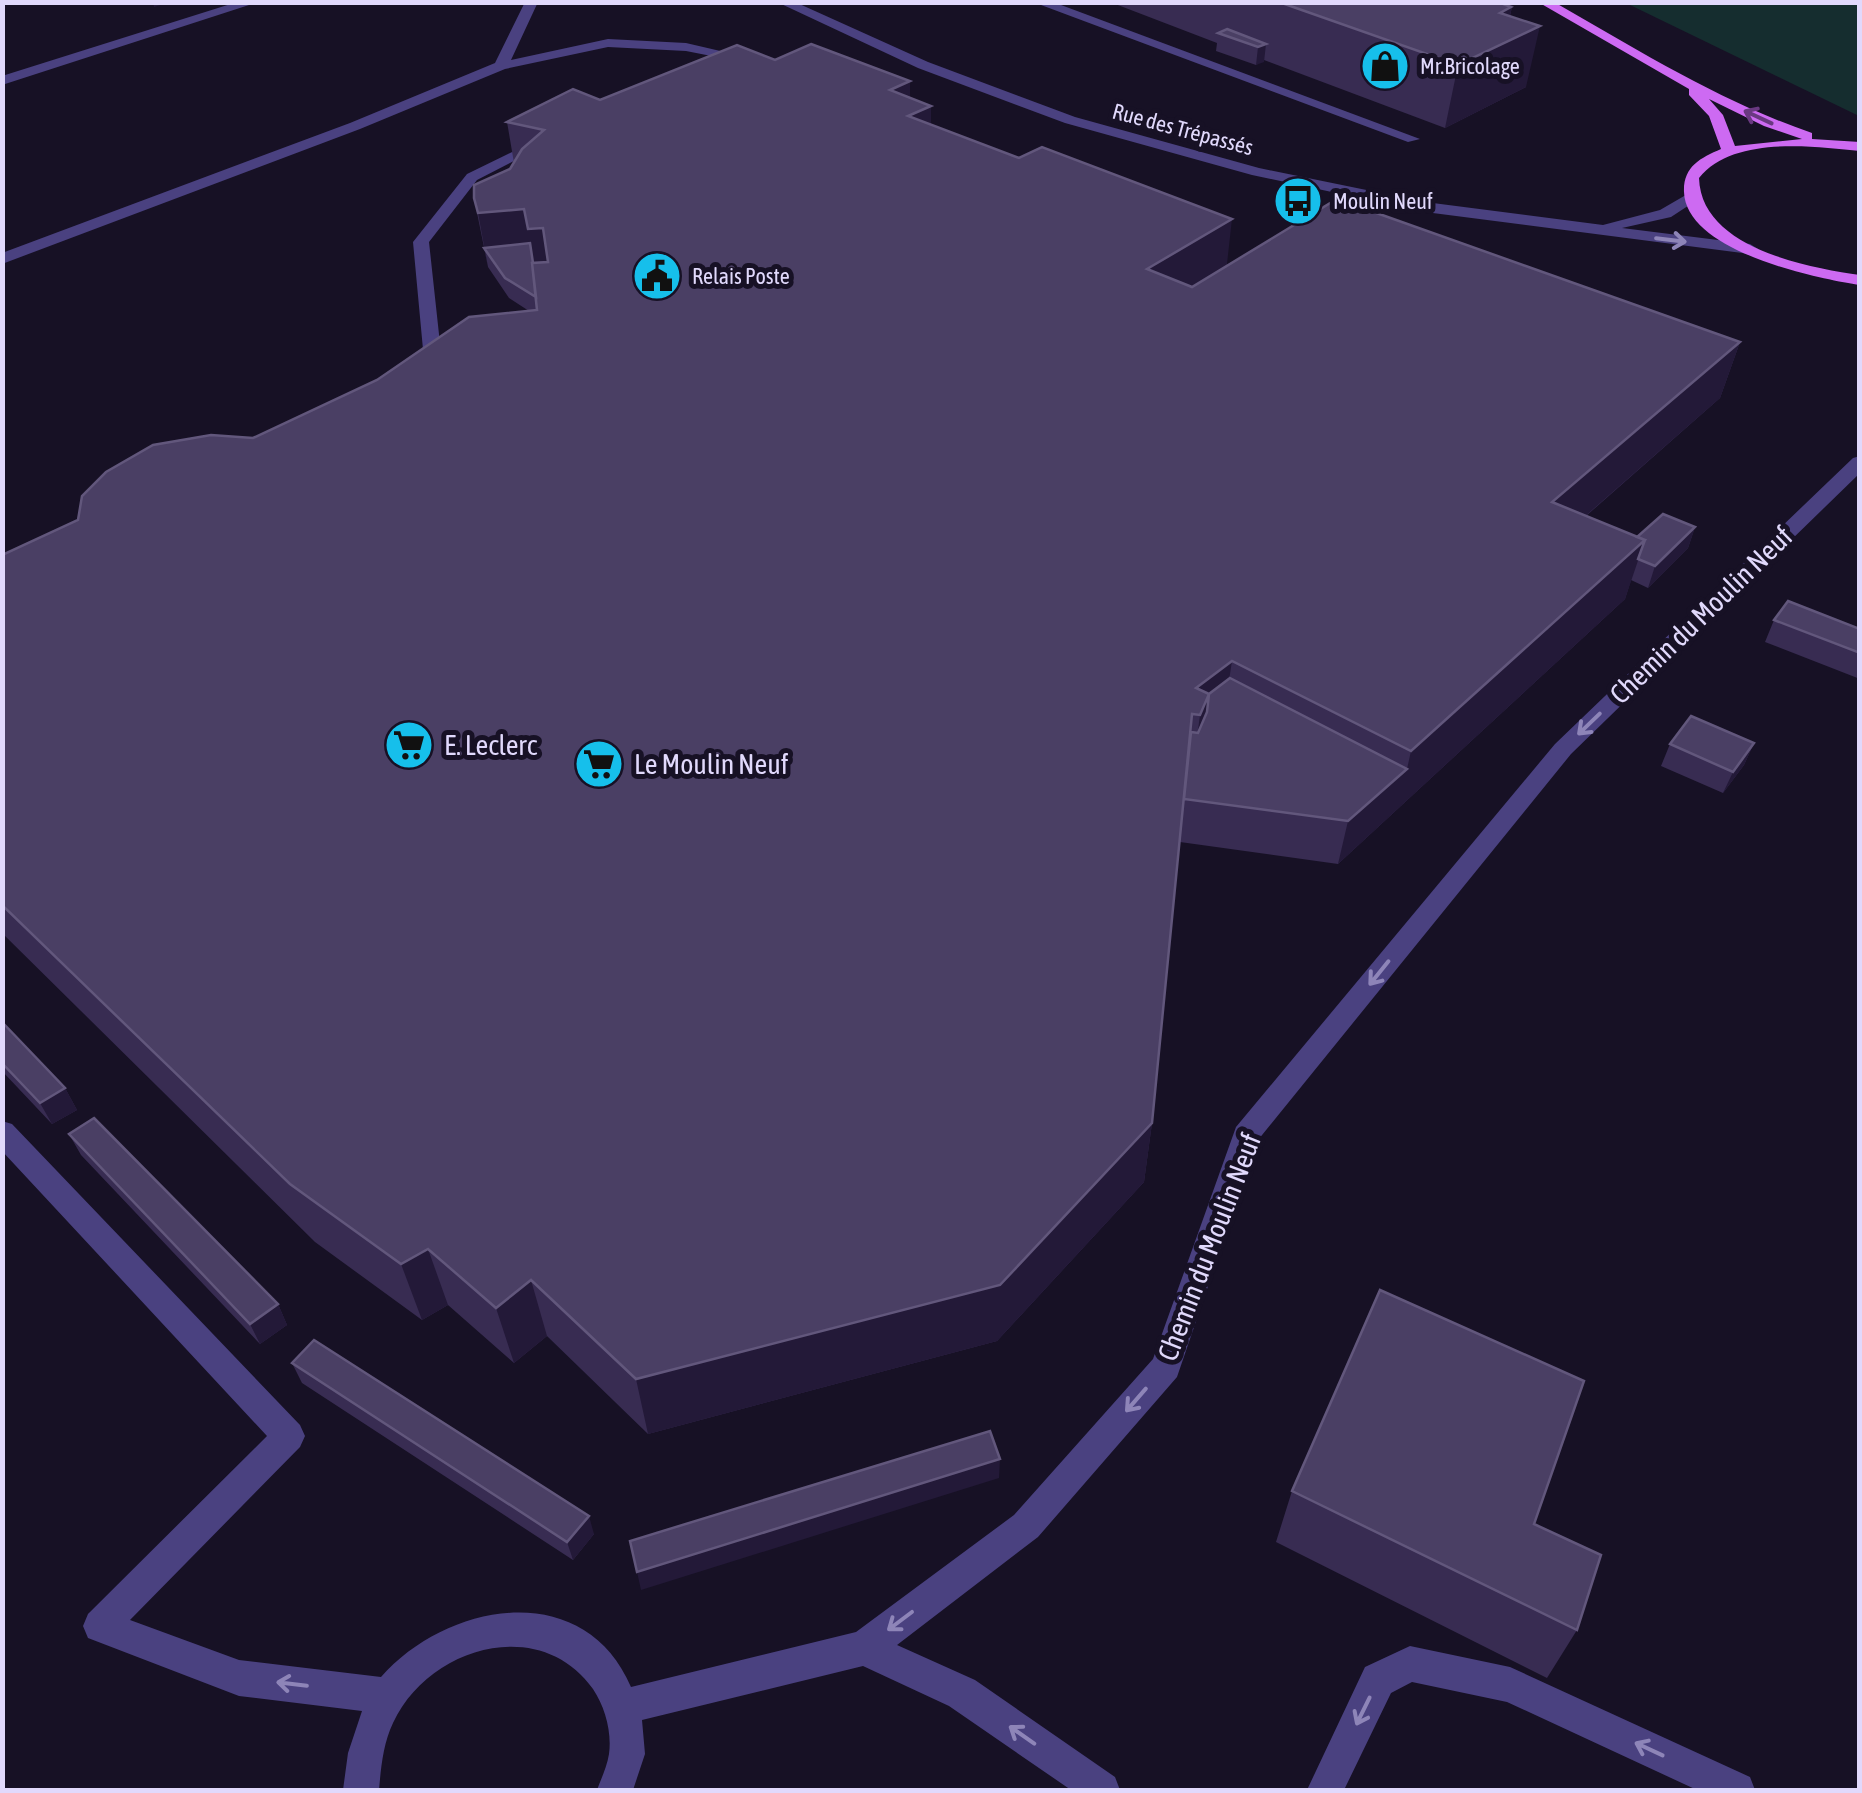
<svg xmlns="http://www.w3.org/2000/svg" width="1862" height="1793" viewBox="0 0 1862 1793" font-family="'Asap Condensed',sans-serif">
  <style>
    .green { fill: #152d2f }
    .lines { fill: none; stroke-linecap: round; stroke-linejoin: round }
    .lane { fill: #4a4180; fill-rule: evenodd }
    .street { fill: #4a4180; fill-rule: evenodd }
    .primary { fill: #cd6af2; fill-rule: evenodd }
    .wall { fill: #382c52 }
    .shaded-wall { fill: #231938 }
    .building { fill: #4a3f64; stroke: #62577c; stroke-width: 2.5 }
    .oneway { stroke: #693981 }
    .oneway2 { stroke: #8e85b8 }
    .labels { text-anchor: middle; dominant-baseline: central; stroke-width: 10; stroke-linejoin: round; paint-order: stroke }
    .far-poi-label { font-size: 22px; fill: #e1d9fc; stroke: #171125; text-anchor: start }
    .far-street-label { font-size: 22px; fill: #e1d9fc; stroke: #171125 }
    .street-label { font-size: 28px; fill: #e1d9fc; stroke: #171125 }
    .poi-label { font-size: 28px; fill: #e1d9fc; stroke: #171125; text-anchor: start }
  </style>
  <rect width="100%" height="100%" fill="#171125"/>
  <path class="green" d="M 1626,3 L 1859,3 L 1859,116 Z"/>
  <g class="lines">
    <path class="lane" d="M 237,2 L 258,2 L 2,85 L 2,76 Z
      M 525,2 L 538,2 L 511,60 L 608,39 L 686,43 L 759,60 L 752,64 L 686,51 L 608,47 L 505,69 L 360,129 L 2,264 L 2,253 L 350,123 L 495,63 Z
      M 1033,2 L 1053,2 L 1420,139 L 1408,142 Z
      M 537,140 L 549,143 L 477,180 L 429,242 L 442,362 L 427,374 L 415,374 L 412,370 L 424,360 L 413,242 L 467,174 Z
      M 1860,456 L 1860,473 L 1571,754 L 1258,1140 L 1177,1377 L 1038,1537 L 897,1645 L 975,1680 L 1115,1777 L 1120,1790 L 1071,1790 L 949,1706 L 863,1666 L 642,1720 L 645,1754 L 633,1790 L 597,1790 C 601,1779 607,1767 609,1754 C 612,1732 605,1707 593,1689 C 540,1614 428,1647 393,1723 C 383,1744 381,1768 379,1790 L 343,1790 L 348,1753 L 362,1711 L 239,1696 L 88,1638 L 83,1626 L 88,1614 L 267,1436 L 2,1151 L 2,1121 L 12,1124 L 300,1425 L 305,1436 L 300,1447 L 130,1620 L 239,1660 L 381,1677 C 447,1602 584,1577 631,1687 L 856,1632 L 1014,1515 L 1153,1359 L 1236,1127 L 1555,744 L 1853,458 Z
      M 1410,1646 L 1510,1667 L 1750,1777 L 1755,1790 L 1697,1790 L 1507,1702 L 1412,1682 L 1391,1693 L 1344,1790 L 1307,1790 L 1365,1667 Z"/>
    <path class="street" d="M 777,2 L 795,2 L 928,62 L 1075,117 L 1259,168 L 1425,202 L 1603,225 L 1660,210 L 1691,192 L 1697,194 L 1697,200 L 1671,217 L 1622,228 L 1750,244 L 1758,249 L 1750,254 L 1425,212 L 1252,175 L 1065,123 L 918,68 Z"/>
    <path class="primary" d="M 1538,2 L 1554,2 C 1638,50 1721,102 1812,133 L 1812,139 L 1860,142 L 1860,151 C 1811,146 1733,136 1699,178 C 1701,247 1804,267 1860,275 L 1860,285 C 1814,278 1686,251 1684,192 C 1683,167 1700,158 1721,149 L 1709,116 L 1689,95 L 1689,89 ZM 1709,99 L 1764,126 L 1802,139 L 1735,146 L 1723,115 Z"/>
  </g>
  <path class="wall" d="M 1110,2 L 1513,2 L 1510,16 L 1526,87 L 1445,128 L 1264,60 L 1256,65 L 1216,51 L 1217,43 Z
    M 775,60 L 910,98 L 931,125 L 1227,266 L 1740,342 L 1720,398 L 1586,516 L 1637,537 L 1695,527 L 1688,548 L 1648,588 L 1631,580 L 1625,599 L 1338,864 L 1180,842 L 1152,1123 L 1144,1182 L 997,1341 L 648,1434 L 547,1336 L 514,1363 L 448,1305 L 422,1320 L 315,1242 L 2,933 L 2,555 L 529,311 L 509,298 L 488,267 L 474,198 L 510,169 L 514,163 L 507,122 Z
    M 1774,620 L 1860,629 L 1860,679 L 1765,642 Z
    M 1754,743 L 1744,765 L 1723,793 L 1661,766 L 1670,744 Z
    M 2,1022 L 65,1088 L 77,1110 L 52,1124 L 2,1071 Z
    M 69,1134 L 278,1304 L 287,1325 L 260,1344 L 81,1155 Z
    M 292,1363 L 594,1534 L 573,1560 L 302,1383 Z
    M 1292,1491 L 1534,1524 L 1577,1630 L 1547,1678 L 1276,1542 Z"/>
  <path class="shaded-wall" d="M 153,2 L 170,2 L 154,7 Z
    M 1506,2 L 1513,2 L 1504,43 L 1540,26 L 1526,87 L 1445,128 L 1458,65 L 1503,4 Z
    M 1266,44 L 1264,62 L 1256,65 L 1258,47 Z
    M 910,81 L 910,115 L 931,106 L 931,157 L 890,90 Z
    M 524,209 L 543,228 L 552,282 L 537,298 L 484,248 L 488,267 L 478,213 Z
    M 1232,219 L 1226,273 L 1142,324 L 1147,269 Z
    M 1740,342 L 1720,398 L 1535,560 L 1552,502 Z
    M 1695,527 L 1688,548 L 1648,588 L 1655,566 Z
    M 1645,540 L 1625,599 L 1338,864 L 1348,821 L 1407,769 L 1411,751 Z
    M 1232,661 L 1223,720 L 1192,775 L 1200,715 L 1196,688 Z
    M 1754,743 L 1744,765 L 1723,793 L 1733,772 Z
    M 65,1088 L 77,1110 L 52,1124 L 40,1103 Z
    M 1152,1123 L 1144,1182 L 997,1341 L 648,1434 L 636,1379 Z
    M 428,1249 L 448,1305 L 422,1320 L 401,1264 Z
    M 531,1280 L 547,1336 L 514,1363 L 496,1308 Z
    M 278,1304 L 287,1325 L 260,1344 L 250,1324 Z
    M 1000,1459 L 999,1478 L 641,1590 L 637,1572 Z
    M 589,1516 L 594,1534 L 573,1560 L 567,1542 Z"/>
  <path class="building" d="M 1279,2 L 1506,2 L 1503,4 L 1511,7 L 1500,13 L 1540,26 L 1458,65 Z
    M 1227,29 L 1266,44 L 1258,47 L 1218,33 Z
    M 811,44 L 910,81 L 890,90 L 931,106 L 908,116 L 1019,158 L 1042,147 L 1232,219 L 1147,269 L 1192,287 L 1337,199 L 1740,342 L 1552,502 L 1645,540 L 1411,751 L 1232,661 L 1196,688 L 1209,694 L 1200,715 L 1192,714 L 1152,1123 L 1000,1285 L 636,1379 L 531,1280 L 496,1308 L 428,1249 L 401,1264 L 290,1184 L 2,905 L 2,555 L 78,520 L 82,496 L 106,472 L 153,445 L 211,435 L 253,438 L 377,380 L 469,317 L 537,310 L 532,263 L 548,262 L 543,228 L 528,229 L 524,209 L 478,213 L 474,198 L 474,185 L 510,169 L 522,149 L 544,130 L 507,122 L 573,89 L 600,100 L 737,45 L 775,60 Z
    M 530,243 L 533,263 L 532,263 L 536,297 L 505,278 L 484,248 Z
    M 1663,514 L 1695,527 L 1655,566 L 1638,559 L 1645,540 L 1637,537 Z
    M 1788,601 L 1860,629 L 1860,653 L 1774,620 Z
    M 1230,678 L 1407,769 L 1348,821 L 1184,799 L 1191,732 L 1198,733 L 1207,712 L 1209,694 Z
    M 1691,716 L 1754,743 L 1733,772 L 1670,744 Z
    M 2,1022 L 65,1088 L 40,1103 L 2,1063 Z
    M 94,1118 L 278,1304 L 250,1324 L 69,1134 Z
    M 1380,1290 L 1584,1381 L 1534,1524 L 1601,1555 L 1577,1630 L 1292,1491 Z
    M 314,1340 L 589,1516 L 567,1542 L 292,1363 Z
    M 990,1431 L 1000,1459 L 637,1572 L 630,1541 Z"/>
  <defs><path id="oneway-shaft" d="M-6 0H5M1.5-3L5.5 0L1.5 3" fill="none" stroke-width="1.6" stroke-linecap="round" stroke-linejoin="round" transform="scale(2.5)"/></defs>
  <use class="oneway" href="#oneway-shaft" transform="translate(1758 117) rotate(-155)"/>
  <g class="oneway2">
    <use href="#oneway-shaft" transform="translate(1671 240) rotate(7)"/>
    <use href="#oneway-shaft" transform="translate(1589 724) rotate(136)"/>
    <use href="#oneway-shaft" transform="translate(1379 973) rotate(129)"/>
    <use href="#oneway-shaft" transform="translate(1136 1400) rotate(131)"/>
    <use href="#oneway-shaft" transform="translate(900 1621) rotate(143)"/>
    <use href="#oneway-shaft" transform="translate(292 1684) rotate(-173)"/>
    <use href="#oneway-shaft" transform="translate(1363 1711) rotate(116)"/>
    <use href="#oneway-shaft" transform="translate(1022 1735) rotate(-145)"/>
    <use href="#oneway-shaft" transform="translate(1649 1749) rotate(-155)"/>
  </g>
  <defs>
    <g id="shop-disc" transform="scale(2.5)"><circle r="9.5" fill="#16bfeb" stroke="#171125"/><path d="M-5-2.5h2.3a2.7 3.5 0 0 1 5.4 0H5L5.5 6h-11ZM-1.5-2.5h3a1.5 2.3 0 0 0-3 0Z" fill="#111"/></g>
    <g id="bus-disc" transform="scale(2.5)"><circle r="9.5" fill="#16bfeb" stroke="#171125"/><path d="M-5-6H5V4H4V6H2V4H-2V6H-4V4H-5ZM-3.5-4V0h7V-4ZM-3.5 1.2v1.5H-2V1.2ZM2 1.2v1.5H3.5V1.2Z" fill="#111"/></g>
    <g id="civic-disc" transform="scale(2.5)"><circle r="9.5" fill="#16bfeb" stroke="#171125"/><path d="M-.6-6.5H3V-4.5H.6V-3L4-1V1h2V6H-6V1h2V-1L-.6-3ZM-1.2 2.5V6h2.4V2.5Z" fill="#111"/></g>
    <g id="supermarket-disc" transform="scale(2.5)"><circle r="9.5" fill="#16bfeb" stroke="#171125"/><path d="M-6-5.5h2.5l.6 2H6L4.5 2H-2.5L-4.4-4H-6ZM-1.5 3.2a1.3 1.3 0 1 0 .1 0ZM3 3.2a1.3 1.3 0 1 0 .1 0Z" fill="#111"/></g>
  </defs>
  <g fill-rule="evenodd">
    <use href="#shop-disc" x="1385" y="66"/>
    <use href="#bus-disc" x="1298" y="201"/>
    <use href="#civic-disc" x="657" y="276"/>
    <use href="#supermarket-disc" x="409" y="745"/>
    <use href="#supermarket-disc" x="599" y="764"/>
  </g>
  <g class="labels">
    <g class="far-poi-label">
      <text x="1420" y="66">Mr.Bricolage</text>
      <text x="1333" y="201">Moulin Neuf</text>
      <text x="692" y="276">Relais Poste</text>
    </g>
    <g class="far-street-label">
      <text transform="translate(1183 129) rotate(15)">Rue des Trépassés</text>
    </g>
    <g class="street-label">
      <text transform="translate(1701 615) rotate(-44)">Chemin du Moulin Neuf</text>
      <text transform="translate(1209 1247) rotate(-69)">Chemin du Moulin Neuf</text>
    </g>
    <g class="poi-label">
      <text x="444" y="745">E. Leclerc</text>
      <text x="634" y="764">Le Moulin Neuf</text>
    </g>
  </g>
  <rect width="1862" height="1793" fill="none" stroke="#e1d9fc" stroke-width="10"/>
</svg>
